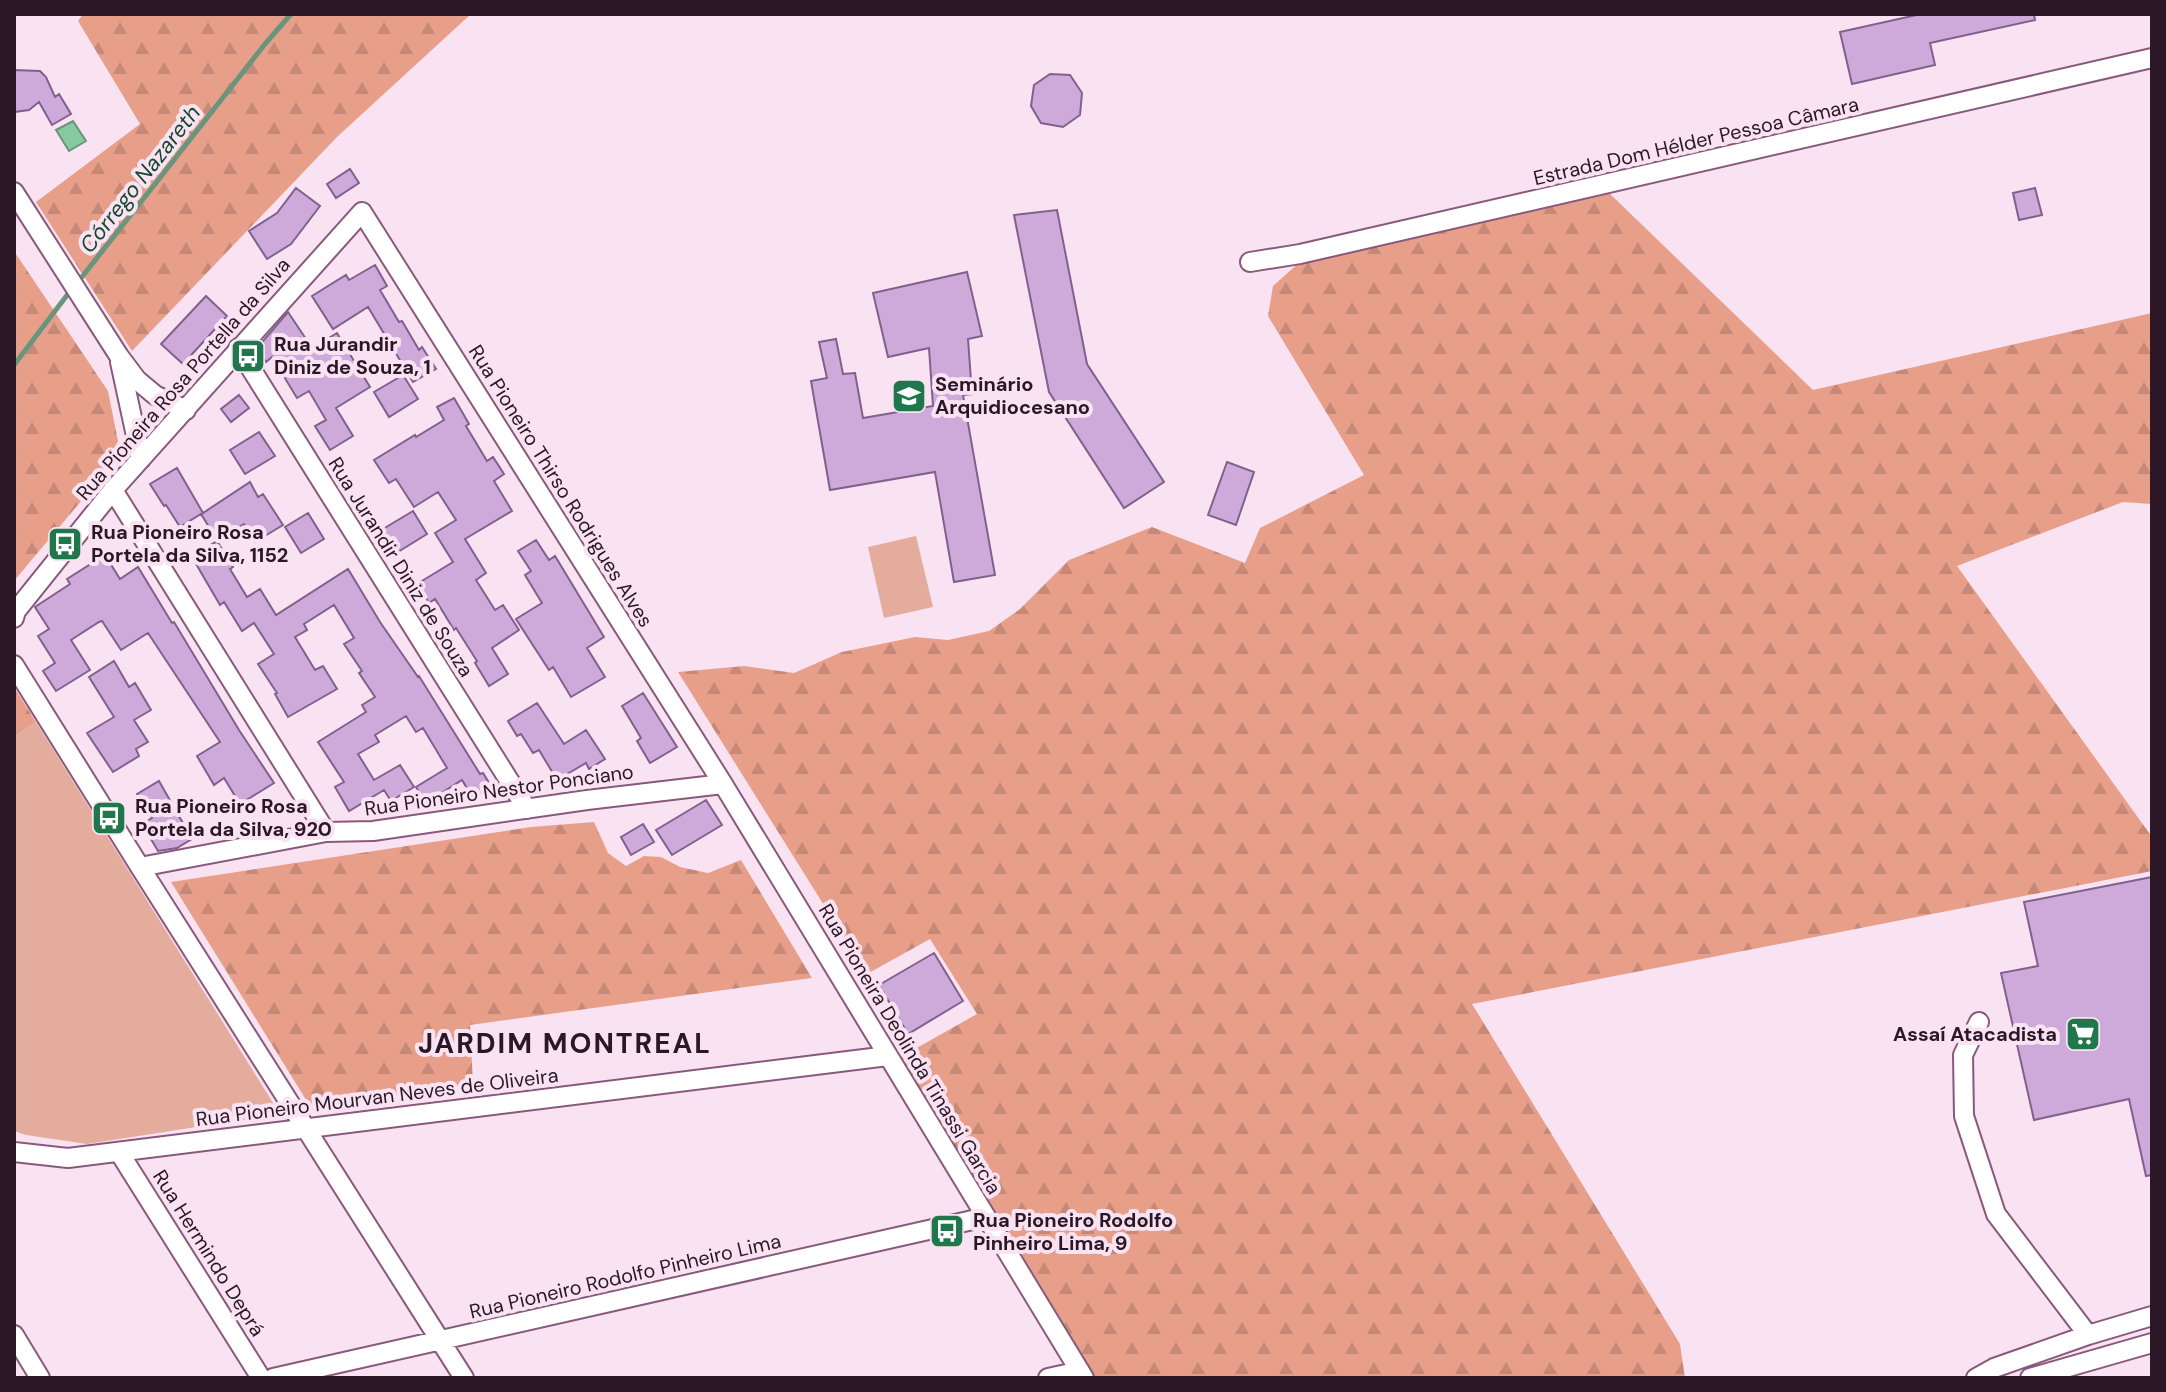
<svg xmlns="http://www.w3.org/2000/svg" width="2166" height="1392" viewBox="0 0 2166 1392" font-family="'DM Sans',sans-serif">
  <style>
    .green { fill: #e3ac9c }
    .forest { fill: url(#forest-firs) }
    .water { fill: #85c99f; stroke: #6a947b; stroke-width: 2 }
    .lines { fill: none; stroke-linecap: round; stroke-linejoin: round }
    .stream { stroke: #6a947b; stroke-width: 5 }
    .building { fill: #ceaadb; stroke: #81608e; stroke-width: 2 }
    .minor-casing { stroke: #89597d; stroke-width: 22 }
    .minor { stroke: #fff; stroke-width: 18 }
    .labels { text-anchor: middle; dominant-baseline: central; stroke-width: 8; stroke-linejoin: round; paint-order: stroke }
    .street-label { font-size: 20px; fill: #2b1726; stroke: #f9e3f2 }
    .poi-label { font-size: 20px; font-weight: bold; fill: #2b1726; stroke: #f9e3f2; text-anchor: start }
    .water-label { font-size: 22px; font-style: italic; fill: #13472c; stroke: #f9e3f2 }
    .district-label { font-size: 28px; font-weight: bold; letter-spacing: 2px; fill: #2b1726; stroke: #f9e3f2 }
  </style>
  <defs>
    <pattern id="forest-firs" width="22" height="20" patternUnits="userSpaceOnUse" patternTransform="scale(2)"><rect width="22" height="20" fill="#e79f8a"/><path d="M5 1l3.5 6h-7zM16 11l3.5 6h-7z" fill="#c68877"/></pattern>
  </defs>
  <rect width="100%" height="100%" fill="#f9e3f2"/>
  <path class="green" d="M 916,536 L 933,607 L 884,618 L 868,547 Z
    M 36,722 L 280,1114 L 87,1144 L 26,1135 L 14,1131 L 14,737 Z"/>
  <path class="forest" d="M 83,14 L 471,14 L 337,137 L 132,351 L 36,202 L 140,124 L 78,21 Z
    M 1607,191 L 1813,390 L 2152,313 L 2152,504 L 2123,502 L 1957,566 L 2152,837 L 2152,871 L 1472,1004 L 1680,1344 L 1685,1378 L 1083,1378 L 888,1056 L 906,1054 L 977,1014 L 930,939 L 867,974 L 678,672 L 744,666 L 794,673 L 842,652 L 915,637 L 948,640 L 989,631 L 1020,609 L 1069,560 L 1152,527 L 1245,563 L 1260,528 L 1364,475 L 1268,316 L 1273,286 L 1302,260 Z
    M 14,251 L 108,391 L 118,441 L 103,475 L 14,581 Z
    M 14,687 L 36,722 L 14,737 Z
    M 594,822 L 608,853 L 626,866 L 644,856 L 661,857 L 680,867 L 708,873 L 741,860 L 812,978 L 470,1025 L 473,1084 L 313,1111 L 171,882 L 531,827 Z"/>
  <path class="water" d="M 73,121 L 86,141 L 69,151 L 56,130 Z"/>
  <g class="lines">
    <path class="stream" d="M 78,282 L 265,44 L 291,14
      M 14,365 L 71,290"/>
  </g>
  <path class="building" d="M 1921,14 L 2034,14 L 2035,20 L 1930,43 L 1935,65 L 1852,84 L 1840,32 Z
    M 14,70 L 40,71 L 46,77 L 55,97 L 59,94 L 71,114 L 52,125 L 39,102 L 29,110 L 14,112 Z
    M 1050,74 L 1070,75 L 1082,93 L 1080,115 L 1063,127 L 1041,123 L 1031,106 L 1034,85 Z
    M 350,169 L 359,183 L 336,198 L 327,184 Z
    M 296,188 L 320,206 L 291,244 L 267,259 L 249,231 L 277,213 Z
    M 2035,188 L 2042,215 L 2019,220 L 2013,193 Z
    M 1057,210 L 1087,364 L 1164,482 L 1124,508 L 1049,392 L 1014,215 Z
    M 375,265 L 387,286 L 380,290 L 399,322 L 402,321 L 419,350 L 422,347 L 436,369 L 413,382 L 368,307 L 333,329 L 312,296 L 346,275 L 349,280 Z
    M 967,272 L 982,336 L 968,339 L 972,394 L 963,395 L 995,575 L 954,582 L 935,472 L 830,490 L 811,381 L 827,378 L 819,342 L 836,339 L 843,374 L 855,373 L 863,418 L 933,406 L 929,348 L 888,357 L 873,293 Z
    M 206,296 L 227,316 L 183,364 L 161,344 Z
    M 288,312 L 312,348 L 337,333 L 370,387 L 336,408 L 353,436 L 330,450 L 315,426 L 326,420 L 309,391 L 297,398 L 272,357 L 266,362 L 257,348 Z
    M 403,375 L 418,399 L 389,417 L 374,392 Z
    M 239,395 L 249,408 L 231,422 L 221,409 Z
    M 454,398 L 469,424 L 466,426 L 487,461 L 493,457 L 504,474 L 494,481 L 512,511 L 465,539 L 486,573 L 476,580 L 495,610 L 503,605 L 519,630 L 492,648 L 508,674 L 489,686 L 475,663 L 477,661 L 456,628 L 454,630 L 435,599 L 429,603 L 417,584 L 453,562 L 435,533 L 456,520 L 438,492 L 414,507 L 396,479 L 389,483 L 374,460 L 415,435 L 416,437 L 444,420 L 437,407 Z
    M 259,432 L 275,456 L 245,474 L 230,450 Z
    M 1227,462 L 1254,472 L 1236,525 L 1208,515 Z
    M 177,468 L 203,513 L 250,482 L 258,497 L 263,494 L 283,525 L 255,542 L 244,524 L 217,540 L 201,514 L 180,527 L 166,505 L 164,506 L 150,484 Z
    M 413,511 L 427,534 L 398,552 L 383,529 Z
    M 308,513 L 324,539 L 301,553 L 285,527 Z
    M 536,540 L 549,560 L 555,556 L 604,637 L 587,648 L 605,677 L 571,697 L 553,667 L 549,670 L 516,619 L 542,603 L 525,575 L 531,571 L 518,551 Z
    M 217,541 L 233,567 L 230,569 L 247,597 L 260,589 L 276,615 L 348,569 L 380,622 L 418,677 L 419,676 L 480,774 L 483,773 L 491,786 L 473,798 L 462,780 L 426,803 L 416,787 L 447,768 L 423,728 L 416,732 L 406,716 L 375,735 L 379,742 L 358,754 L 374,780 L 400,765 L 414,787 L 391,801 L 384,790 L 349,811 L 335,787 L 344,782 L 318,742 L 366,712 L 362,705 L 375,697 L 359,673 L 362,671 L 344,644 L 354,638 L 334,605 L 304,624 L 307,630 L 295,637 L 315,670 L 323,666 L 337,689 L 288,717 L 275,694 L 277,693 L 258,664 L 274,654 L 254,623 L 242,631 L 224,602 L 220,605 L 192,557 Z
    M 105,555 L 120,579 L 138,567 L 172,623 L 174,622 L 239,730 L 274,783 L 240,804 L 224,778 L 214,785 L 197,756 L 220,742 L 148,633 L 121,650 L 102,621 L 99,622 L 71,640 L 90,670 L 56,691 L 43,671 L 55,663 L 38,636 L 49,629 L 35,607 L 70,584 L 67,579 Z
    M 114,661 L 129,687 L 135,683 L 151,710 L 134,720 L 148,742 L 136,749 L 139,756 L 113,772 L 87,733 L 114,717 L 89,677 Z
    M 643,693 L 677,747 L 650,763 L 637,741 L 641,738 L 622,706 Z
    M 537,703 L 564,744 L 586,730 L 605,759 L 589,769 L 586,763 L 557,780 L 539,750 L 533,753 L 521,734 L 517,736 L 508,721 Z
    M 159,781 L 192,839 L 177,848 L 158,851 L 142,824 L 152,818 L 137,794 Z
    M 706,800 L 722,825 L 672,855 L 656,830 Z
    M 643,824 L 654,842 L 631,855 L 621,837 Z
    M 2152,877 L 2152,1175 L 2146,1176 L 2129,1099 L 2034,1120 L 2001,973 L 2038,966 L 2024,902 Z
    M 934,953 L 963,1001 L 908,1034 L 879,985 Z"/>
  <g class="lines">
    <g class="minor-casing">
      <path id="minor" d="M 14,192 L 119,356 L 137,380 L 155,395 L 186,410
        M 1250,262 L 1300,254 L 2152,58
        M 238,348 L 527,809
        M 120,362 L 141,459
        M 113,490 L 326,832
        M 14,618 L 16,611 L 113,490 L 362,212 L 723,784 L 1084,1378
        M 14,665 L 140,867 L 464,1378
        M 140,867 L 326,832 L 373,831 L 587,800 L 723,784
        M 1979,1022 L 1963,1055 L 1964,1116 L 1996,1214 L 2088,1335
        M 14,1152 L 68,1158 L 888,1056
        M 119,1152 L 261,1378
        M 14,1335 L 40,1378
        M 273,1378 L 986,1217
        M 1048,1378 L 1080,1371
        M 1976,1378 L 1994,1368 L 2088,1335 L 2152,1316
        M 2030,1378 L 2152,1343"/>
    </g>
    <use href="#minor" class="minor"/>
  </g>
  <defs>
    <g id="bus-square" transform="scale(1.8)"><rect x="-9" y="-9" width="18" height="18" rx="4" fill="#1f774b" stroke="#f9e3f2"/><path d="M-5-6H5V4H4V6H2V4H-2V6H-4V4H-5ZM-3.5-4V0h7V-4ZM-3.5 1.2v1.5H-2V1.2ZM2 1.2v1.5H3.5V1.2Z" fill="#fff"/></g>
    <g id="university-square" transform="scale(1.8)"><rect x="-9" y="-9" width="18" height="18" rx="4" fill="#1f774b" stroke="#f9e3f2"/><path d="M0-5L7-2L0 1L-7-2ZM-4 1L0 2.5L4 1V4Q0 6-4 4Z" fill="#fff"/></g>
    <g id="supermarket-square" transform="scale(1.8)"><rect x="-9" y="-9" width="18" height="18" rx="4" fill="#1f774b" stroke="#f9e3f2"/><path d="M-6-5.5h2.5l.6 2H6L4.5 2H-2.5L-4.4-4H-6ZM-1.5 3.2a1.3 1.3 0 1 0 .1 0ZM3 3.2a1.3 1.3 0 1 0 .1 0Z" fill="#fff"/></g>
  </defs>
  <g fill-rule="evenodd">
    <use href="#bus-square" x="248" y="356"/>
    <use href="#university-square" x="909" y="396"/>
    <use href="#bus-square" x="65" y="544"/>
    <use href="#bus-square" x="109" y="818"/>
    <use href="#supermarket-square" x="2083" y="1034"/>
    <use href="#bus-square" x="947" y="1231"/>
  </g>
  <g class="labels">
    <g class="street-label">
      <text transform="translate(1696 141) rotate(-13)">Estrada Dom Hélder Pessoa Câmara</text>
      <text transform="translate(183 379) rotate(-49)">Rua Pioneira Rosa Portella da Silva</text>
      <text transform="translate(561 486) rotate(58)">Rua Pioneiro Thirso Rodrigues Alves</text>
      <text transform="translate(401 567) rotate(58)">Rua Jurandir Diniz de Souza</text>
      <text transform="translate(499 790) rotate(-8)">Rua Pioneiro Nestor Ponciano</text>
      <text transform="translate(910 1049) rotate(59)">Rua Pioneira Deolinda Tinassi Garcia</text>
      <text transform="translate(377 1097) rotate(-7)">Rua Pioneiro Mourvan Neves de Oliveira</text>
      <text transform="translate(209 1253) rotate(58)">Rua Hermindo Deprá</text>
      <text transform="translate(625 1276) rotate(-13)">Rua Pioneiro Rodolfo Pinheiro Lima</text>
    </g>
    <g class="poi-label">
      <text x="274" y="344">Rua Jurandir<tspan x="274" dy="23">Diniz de Souza, 1</tspan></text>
      <text x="935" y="384">Seminário<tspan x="935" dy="23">Arquidiocesano</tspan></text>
      <text x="91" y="532">Rua Pioneiro Rosa<tspan x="91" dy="23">Portela da Silva, 1152</tspan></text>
      <text x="135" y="806">Rua Pioneiro Rosa<tspan x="135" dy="23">Portela da Silva, 920</tspan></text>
      <text x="2057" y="1034" text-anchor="end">Assaí Atacadista</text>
      <text x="973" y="1220">Rua Pioneiro Rodolfo<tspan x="973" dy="23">Pinheiro Lima, 9</tspan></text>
    </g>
    <g class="water-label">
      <text transform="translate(140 179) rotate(-52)">Córrego Nazareth</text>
    </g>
    <g class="district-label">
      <text x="565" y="1043">JARDIM MONTREAL</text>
    </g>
  </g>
  <rect width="2166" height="1392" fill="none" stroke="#2b1726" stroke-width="32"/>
</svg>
